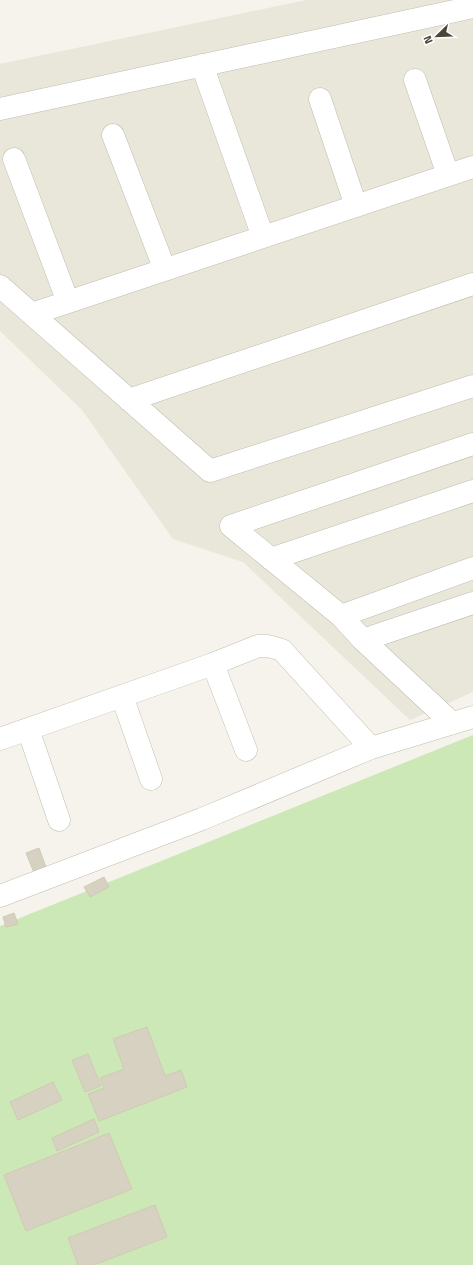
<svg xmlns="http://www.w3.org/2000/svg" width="473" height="1265" viewBox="0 0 473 1265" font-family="'Titillium Web',sans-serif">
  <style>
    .residential { fill: #e9e6da }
    .green { fill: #cbe8b6 }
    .building { fill: #d7d1c1; stroke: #d1cab4 }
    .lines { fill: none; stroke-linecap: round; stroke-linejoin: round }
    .street-casing { stroke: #c1bdae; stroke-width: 23 }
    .street { stroke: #fff; stroke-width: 22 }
  </style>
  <rect width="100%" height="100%" fill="#f5f3eb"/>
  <path class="residential" d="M 306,0 L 473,0 L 473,692 L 410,720 L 243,562 L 173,539 L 82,410 L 0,331 L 0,64 Z"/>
  <path class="green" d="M 473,735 L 473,1265 L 0,1265 L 0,926 Z"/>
  <path class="building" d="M 39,848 L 47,870 L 35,875 L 26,853 Z
    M 104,877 L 109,887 L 90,897 L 84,887 Z
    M 14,913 L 18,924 L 6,927 L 3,917 Z
    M 147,1027 L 165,1076 L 181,1070 L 187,1087 L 99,1121 L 88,1094 L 104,1088 L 100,1078 L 124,1069 L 113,1039 Z
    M 88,1054 L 101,1086 L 85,1092 L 72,1060 Z
    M 53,1082 L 62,1100 L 18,1120 L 10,1102 Z
    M 94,1119 L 99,1132 L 57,1151 L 52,1138 Z
    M 109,1133 L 132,1189 L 26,1231 L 4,1175 Z
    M 155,1205 L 167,1237 L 94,1265 L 78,1265 L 68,1238 Z"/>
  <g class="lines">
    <g class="street-casing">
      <path id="street" d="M 202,65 L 263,237
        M 415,80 L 448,175
        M 320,99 L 356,206
        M 0,109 L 473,7
        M 113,135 L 165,270
        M 14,159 L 68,302
        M 0,286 L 210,471 L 473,386
        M 32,314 L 473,167
        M 129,400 L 473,284
        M 231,526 L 341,616 L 363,640 L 452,723
        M 231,526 L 473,444
        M 271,559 L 473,491
        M 341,616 L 473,568
        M 363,640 L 473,603
        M 213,664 L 246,750
        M 122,696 L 151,779
        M 28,729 L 59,820
        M 0,739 L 213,664 L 258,646 L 268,646 L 282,650 L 371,748
        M 0,896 L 202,819 L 371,748 L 473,717"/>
    </g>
    <use href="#street" class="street"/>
  </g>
  <g transform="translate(437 36) rotate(247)" stroke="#ffffff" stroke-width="3" paint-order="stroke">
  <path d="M0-3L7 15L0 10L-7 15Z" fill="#494539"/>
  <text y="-6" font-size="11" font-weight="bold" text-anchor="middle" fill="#494539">N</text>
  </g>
</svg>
